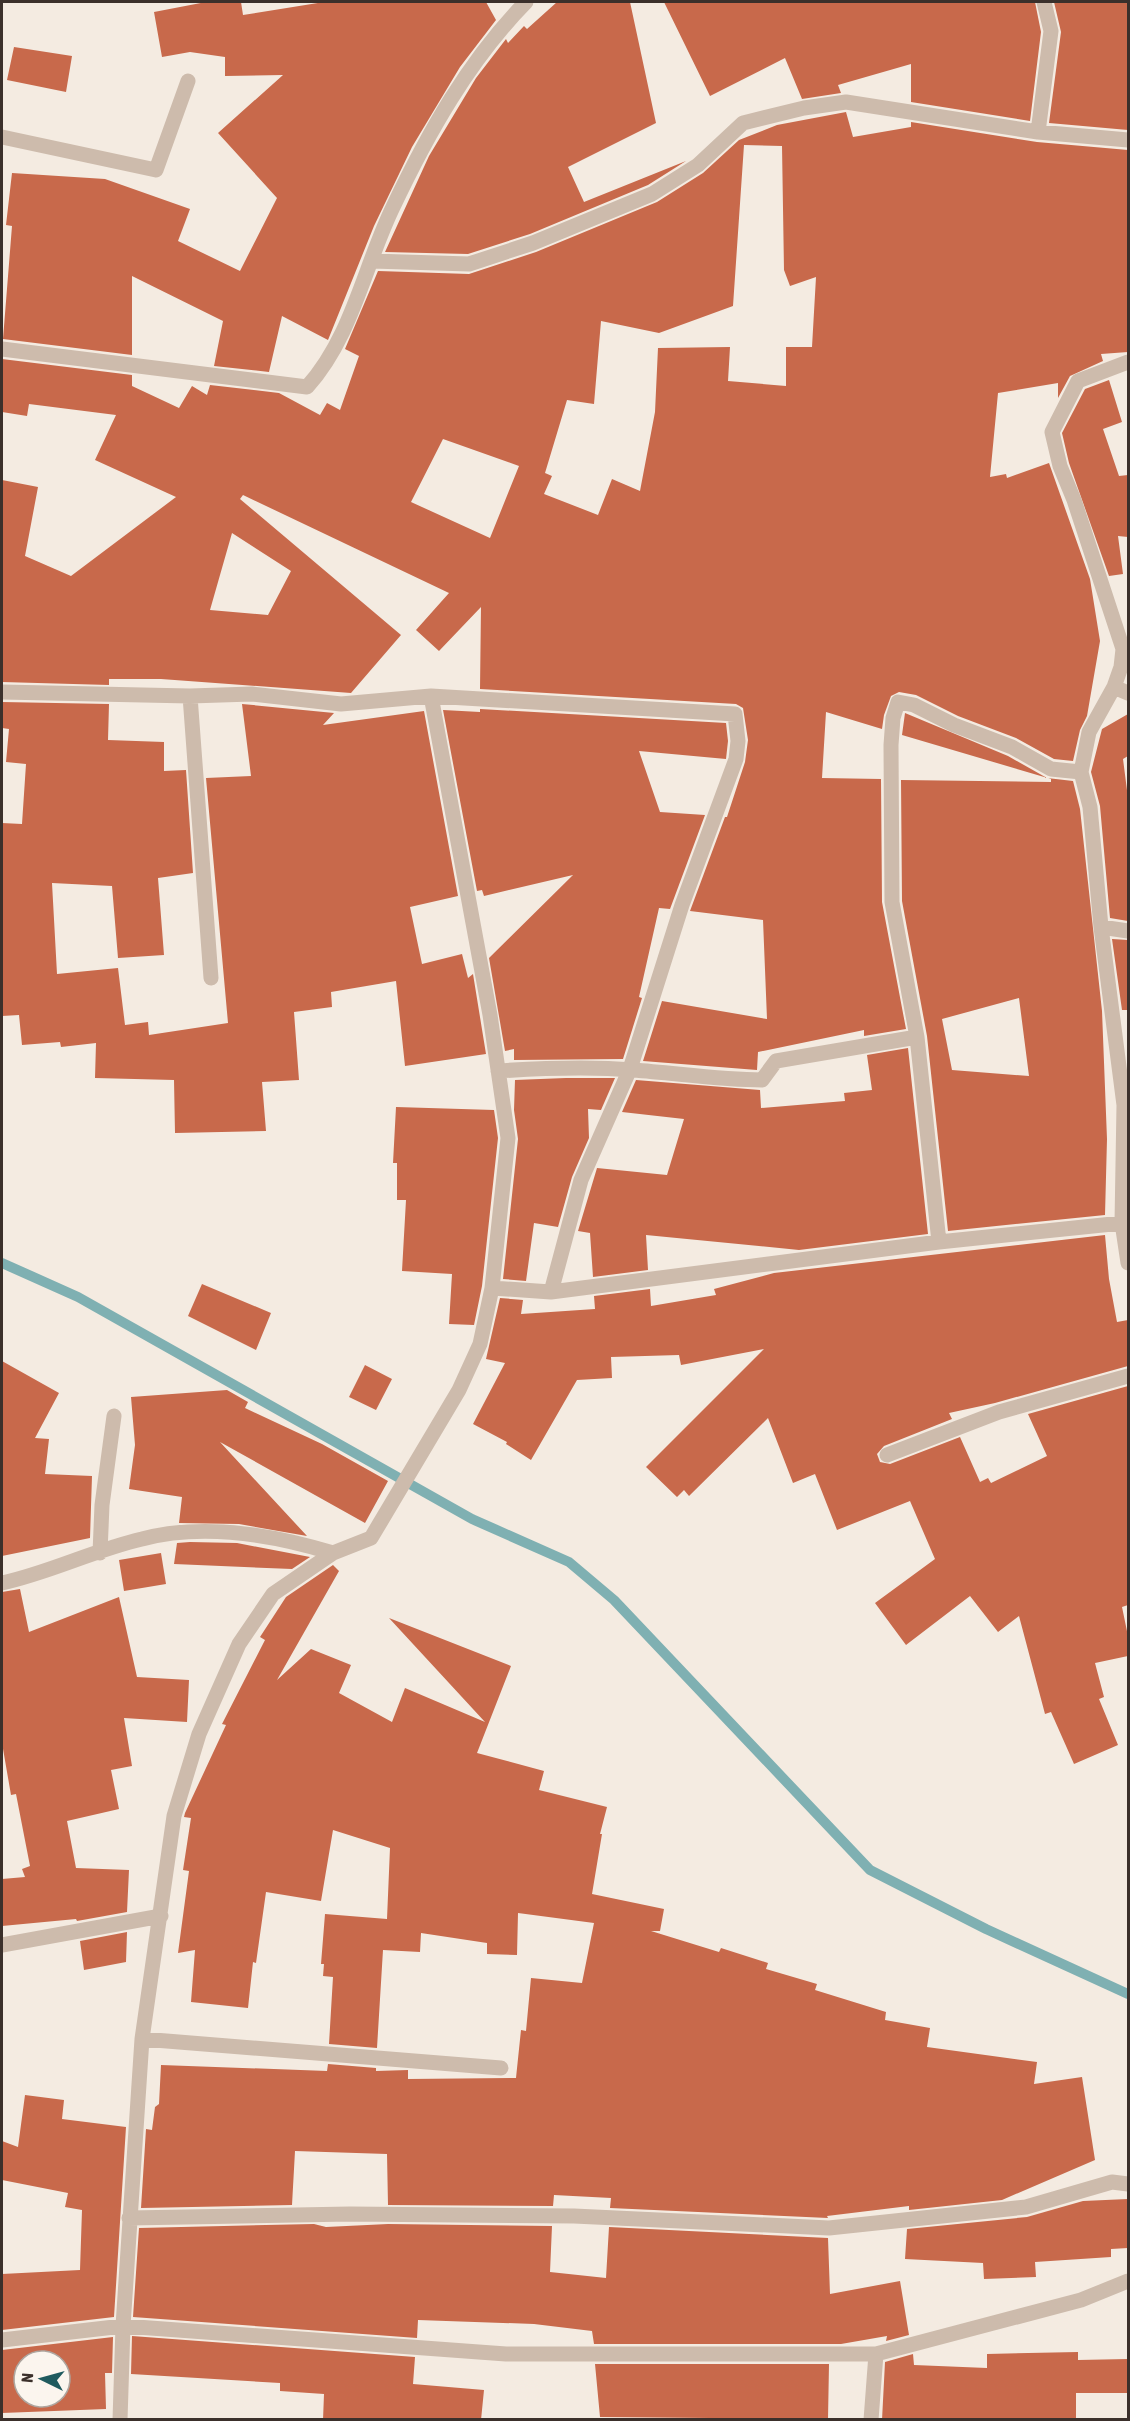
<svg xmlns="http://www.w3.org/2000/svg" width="1130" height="2421" viewBox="0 0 1130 2421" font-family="'Asap Condensed',sans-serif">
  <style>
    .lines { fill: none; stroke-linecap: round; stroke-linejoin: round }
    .stream { stroke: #7fb0b2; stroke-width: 10 }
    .building { fill: #c8694b; fill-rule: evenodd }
    .minor { stroke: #cdbbac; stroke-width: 15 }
  </style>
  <rect width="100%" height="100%" fill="#f4ebe1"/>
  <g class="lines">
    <path class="stream" d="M 2,1263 L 78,1297 L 472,1519 L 569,1562 L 614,1600 L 870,1870 L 986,1929 L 1128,1994"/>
  </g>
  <path class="building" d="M 206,2 L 241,2 L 243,15 L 324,2 L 486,2 L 496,20 L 460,67 L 412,147 L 374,226 L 328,340 L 282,316 L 269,372 L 214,366 L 223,321 L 132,276 L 132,355 L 3,339 L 12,226 L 6,225 L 12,173 L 105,179 L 190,209 L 178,241 L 240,271 L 277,198 L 218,133 L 283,75 L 225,76 L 225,57 L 190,52 L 162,57 L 154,12 Z
    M 557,2 L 630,2 L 656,123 L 568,167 L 584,202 L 686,161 L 648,185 L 530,234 L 468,254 L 385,252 L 429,156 L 476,78 L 506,39 L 508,43 L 524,26 L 527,29 Z
    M 664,2 L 1035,2 L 1041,32 L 1030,121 L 911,102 L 911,64 L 838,85 L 841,93 L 802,99 L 785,58 L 710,96 Z
    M 1054,2 L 1128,2 L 1128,130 L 1049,123 L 1061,32 Z
    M 14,47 L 72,56 L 66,92 L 7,80 Z
    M 846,112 L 853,137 L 911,127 L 911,122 L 1037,142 L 1128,150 L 1128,352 L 1101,354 L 1103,361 L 1070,376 L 1058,398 L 1058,383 L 998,393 L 990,477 L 1006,474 L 1007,478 L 1049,463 L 1090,579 L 1100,641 L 1087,716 L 1080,730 L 1073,761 L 1054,759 L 1016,738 L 958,716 L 916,695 L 899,692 L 891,696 L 884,715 L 882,729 L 826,712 L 822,778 L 881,779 L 882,902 L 906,1029 L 864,1036 L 864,1030 L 758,1052 L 757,1070 L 643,1061 L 662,1001 L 767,1019 L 763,920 L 690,911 L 725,817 L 727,817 L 745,762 L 748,740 L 743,708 L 736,704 L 480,689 L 481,607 L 439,651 L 416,630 L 449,593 L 243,495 L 240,499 L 401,635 L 351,693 L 161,679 L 109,679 L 109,685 L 2,682 L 2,480 L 38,487 L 25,556 L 71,576 L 176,497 L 95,460 L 116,415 L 29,404 L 27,416 L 2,412 L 2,359 L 132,375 L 132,386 L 179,408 L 192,386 L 207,395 L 210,385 L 279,393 L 320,415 L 327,403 L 340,410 L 359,356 L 345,349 L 378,271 L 469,274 L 536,252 L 657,202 L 703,173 L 739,140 L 777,125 ZM 744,145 L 782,146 L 784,270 L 790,286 L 816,277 L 812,347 L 786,347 L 786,386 L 728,381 L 730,347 L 658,348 L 655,412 L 640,491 L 612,479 L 598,515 L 544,494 L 552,476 L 545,473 L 567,400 L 594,404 L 601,321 L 659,333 L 733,306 ZM 443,439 L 519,466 L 490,538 L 411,502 ZM 232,533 L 291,571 L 268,615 L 210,610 Z
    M 1109,380 L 1122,422 L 1103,429 L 1119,476 L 1128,475 L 1128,537 L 1118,536 L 1123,574 L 1109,576 L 1069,463 L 1062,433 L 1085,389 Z
    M 2,702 L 109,704 L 108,740 L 164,742 L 164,771 L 186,770 L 193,873 L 158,878 L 164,955 L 118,958 L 112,886 L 52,883 L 57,974 L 118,968 L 125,1025 L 148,1022 L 149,1035 L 228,1023 L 206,778 L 251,776 L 242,704 L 334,713 L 323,725 L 424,711 L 458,896 L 410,907 L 422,964 L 462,954 L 468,978 L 473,974 L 486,1054 L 405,1066 L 396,981 L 331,992 L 332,1007 L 294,1012 L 299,1080 L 262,1082 L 266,1131 L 175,1133 L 174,1080 L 95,1078 L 96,1043 L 61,1047 L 60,1042 L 22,1045 L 19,1015 L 2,1016 L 2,823 L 22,824 L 26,764 L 6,762 L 9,729 L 2,728 Z
    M 480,709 L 726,723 L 728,741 L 726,759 L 639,751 L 660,812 L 705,815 L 670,909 L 659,908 L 639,997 L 642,998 L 623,1059 L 514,1060 L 514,1049 L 505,1051 L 489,958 L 573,875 L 484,896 L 482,890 L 477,891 L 443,710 L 480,712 Z
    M 905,713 L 1008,756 L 1047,778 L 1073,781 L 1080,809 L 1102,1011 L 1107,1139 L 1105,1215 L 948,1231 L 927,1036 L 902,901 L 901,780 L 1051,782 L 1051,779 L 902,735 ZM 1019,998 L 1029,1076 L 952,1070 L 942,1019 Z
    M 1128,714 L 1128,756 L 1123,759 L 1128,798 L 1128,921 L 1110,918 L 1100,806 L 1091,772 L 1102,729 Z
    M 1112,939 L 1128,940 L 1128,1010 L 1122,1010 Z
    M 908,1048 L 928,1234 L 799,1250 L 646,1235 L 648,1270 L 593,1277 L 590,1233 L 578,1231 L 597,1168 L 667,1175 L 684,1119 L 622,1112 L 636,1080 L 760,1090 L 761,1108 L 845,1101 L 844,1093 L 872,1090 L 867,1055 Z
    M 566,1078 L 615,1078 L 601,1110 L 588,1109 L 589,1138 L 572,1177 L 558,1227 L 534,1223 L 526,1281 L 503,1279 L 518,1139 L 514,1110 L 515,1080 Z
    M 396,1107 L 494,1110 L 498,1138 L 482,1286 L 474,1325 L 449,1324 L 452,1274 L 402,1271 L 406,1200 L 397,1200 L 397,1163 L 393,1163 Z
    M 1105,1235 L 1109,1279 L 1117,1322 L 1128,1320 L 1128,1366 L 995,1403 L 949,1413 L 952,1419 L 884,1446 L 877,1454 L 880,1462 L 890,1464 L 960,1437 L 980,1482 L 988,1478 L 991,1483 L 1047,1456 L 1028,1414 L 1128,1386 L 1128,1605 L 1122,1607 L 1128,1636 L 1128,1656 L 1095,1663 L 1104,1697 L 1099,1699 L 1118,1745 L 1074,1764 L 1051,1712 L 1045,1714 L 1019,1616 L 998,1632 L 970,1596 L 906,1645 L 875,1603 L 935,1559 L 910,1501 L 837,1530 L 815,1474 L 793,1483 L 768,1418 L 689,1496 L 684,1490 L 677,1497 L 646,1467 L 764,1349 L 681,1365 L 679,1355 L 611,1357 L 612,1378 L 577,1380 L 531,1460 L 506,1444 L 507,1442 L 473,1424 L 505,1363 L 486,1359 L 500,1298 L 523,1300 L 521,1314 L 595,1309 L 594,1296 L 650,1289 L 651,1306 L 716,1295 L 714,1289 L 774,1273 Z
    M 202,1284 L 271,1313 L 256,1350 L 188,1316 Z
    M 2,1361 L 59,1393 L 35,1438 L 49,1439 L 45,1474 L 92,1476 L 90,1538 L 2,1556 Z
    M 365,1365 L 392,1379 L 376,1410 L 349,1397 Z
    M 227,1390 L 248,1402 L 245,1408 L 322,1444 L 388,1481 L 365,1523 L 220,1442 L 307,1536 L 239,1524 L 179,1523 L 182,1497 L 129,1489 L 135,1445 L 131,1397 Z
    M 190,1542 L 237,1543 L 310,1557 L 292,1569 L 174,1564 L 177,1543 Z
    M 161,1553 L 166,1584 L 124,1591 L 119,1560 Z
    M 333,1565 L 339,1571 L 277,1680 L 311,1649 L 351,1665 L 339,1693 L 392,1722 L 405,1688 L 485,1722 L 389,1618 L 511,1666 L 477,1753 L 544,1771 L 539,1790 L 607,1807 L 600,1834 L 602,1834 L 592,1894 L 664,1909 L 660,1931 L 651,1931 L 719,1952 L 721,1948 L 768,1963 L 766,1969 L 817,1984 L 815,1990 L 886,2012 L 885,2020 L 930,2028 L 927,2047 L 1037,2062 L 1034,2084 L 1082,2077 L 1095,2160 L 1002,2200 L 909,2210 L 909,2206 L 827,2216 L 828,2218 L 610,2208 L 611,2198 L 554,2195 L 553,2206 L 388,2205 L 387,2154 L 295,2151 L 292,2205 L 141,2208 L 146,2129 L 152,2130 L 155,2107 L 159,2104 L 161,2065 L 327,2071 L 328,2064 L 376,2068 L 376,2071 L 408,2070 L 408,2079 L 516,2078 L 521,2030 L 526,2031 L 531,1978 L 582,1983 L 594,1923 L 518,1913 L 517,1955 L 487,1954 L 487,1943 L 421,1933 L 420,1952 L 383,1950 L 377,2048 L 329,2044 L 333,1977 L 323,1976 L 324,1964 L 321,1964 L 325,1914 L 387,1919 L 390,1848 L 333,1830 L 321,1901 L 266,1892 L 256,1963 L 253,1962 L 248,2008 L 191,2002 L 195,1950 L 178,1953 L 189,1871 L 183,1870 L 191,1818 L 184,1817 L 185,1813 L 226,1725 L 222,1724 L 265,1640 L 260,1637 L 286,1597 Z
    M 20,1589 L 29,1632 L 119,1597 L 137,1677 L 189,1680 L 187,1722 L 124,1718 L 132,1766 L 111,1770 L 119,1809 L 67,1821 L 76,1868 L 129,1870 L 127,1912 L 77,1921 L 76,1919 L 2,1926 L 2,1879 L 25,1877 L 22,1869 L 30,1866 L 16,1794 L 11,1795 L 2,1743 L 2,1592 Z
    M 127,1932 L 126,1962 L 84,1970 L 80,1941 Z
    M 25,2095 L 64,2100 L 62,2119 L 126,2127 L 114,2317 L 2,2330 L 2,2274 L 80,2270 L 82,2210 L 65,2207 L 68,2193 L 2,2180 L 2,2141 L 18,2147 Z
    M 1128,2199 L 1128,2248 L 1111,2249 L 1111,2257 L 1035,2262 L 1036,2277 L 984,2279 L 983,2263 L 905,2259 L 907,2229 L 1027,2217 L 1083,2201 Z
    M 314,2224 L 326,2227 L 388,2224 L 552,2226 L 550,2272 L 606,2278 L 609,2227 L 828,2238 L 830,2294 L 900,2281 L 909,2335 L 886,2341 L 887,2336 L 841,2344 L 594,2344 L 592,2331 L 534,2324 L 418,2320 L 417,2338 L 133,2317 L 139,2228 Z
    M 132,2336 L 415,2357 L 413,2384 L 484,2390 L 481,2420 L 323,2420 L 324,2394 L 280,2391 L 280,2383 L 131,2374 Z
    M 113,2337 L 112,2373 L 105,2373 L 106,2409 L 2,2413 L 2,2350 ZM 24,2361 L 60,2361 L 60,2397 L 24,2397 Z
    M 1078,2352 L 1078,2360 L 1128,2359 L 1128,2393 L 1076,2393 L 1076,2420 L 882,2420 L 885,2362 L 913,2354 L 914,2365 L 987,2368 L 987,2354 Z
    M 595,2364 L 829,2364 L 828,2419 L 600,2417 Z"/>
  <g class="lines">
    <path class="minor" d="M 1038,132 L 1051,31 L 1044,2
      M 2,137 L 156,170 L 188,81
      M 372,261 L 469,264 L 533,243 L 652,194 L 698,165 L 743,123 L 804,108 L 846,102 L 1038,132 L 1128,140
      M 2,349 L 307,387 C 352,337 364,267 393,207 C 428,133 469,60 526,2
      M 1128,362 L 1078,381 L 1052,432 L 1060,466 L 1074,500 L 1123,649 L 1121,667 L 1114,687 L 1089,732 L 1081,772 L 1090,807 L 1101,927 L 1124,1105 L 1122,1223 L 1128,1263
      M 1114,687 L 1128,693
      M 2,692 L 190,696 L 252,694 L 341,704 L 431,696 L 735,714 L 738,741 L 736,759 L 682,905 L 630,1069 L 581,1180 L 551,1292
      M 190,696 L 211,978
      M 1101,927 L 1128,931
      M 917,1037 L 892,902 L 891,745 L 893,718 L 898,702 L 914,705 L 954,725 L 1012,747 L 1051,769 L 1081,772
      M 498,1071 C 543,1068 588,1066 633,1070 C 676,1073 719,1080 762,1080 L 776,1061 L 917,1037 L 939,1242
      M 492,1288 L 551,1292 L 939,1242 L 1122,1223
      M 887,1455 L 999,1412 L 1128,1376
      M 100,1553 L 102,1505 L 114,1416
      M 2,1583 C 49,1573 94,1550 142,1539 C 203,1523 274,1535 333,1553
      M 2,1945 L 161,1916
      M 142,2039 L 501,2068
      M 129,2218 L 350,2214 L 574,2216 L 829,2228 L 1026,2207 L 1112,2182 L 1128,2184
      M 2,2340 L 123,2326 L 506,2354 L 876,2354 L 1081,2300 L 1128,2281
      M 120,2420 L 123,2326 L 142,2039 L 174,1816 L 199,1734 L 239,1644 L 273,1594 L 333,1553 L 371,1538 L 459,1390 L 480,1344 L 492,1288 L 508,1138 L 490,1015 L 431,696
      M 871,2420 L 876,2354"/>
  </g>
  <rect width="1130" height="2421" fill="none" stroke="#3b302b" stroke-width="6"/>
  <g transform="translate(42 2379) rotate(275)"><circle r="28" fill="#fbf5ee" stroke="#aea6a0" stroke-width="1.5"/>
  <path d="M0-4.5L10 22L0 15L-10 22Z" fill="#1f5a5e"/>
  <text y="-9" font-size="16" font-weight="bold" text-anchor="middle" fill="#3b302b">N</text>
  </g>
</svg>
